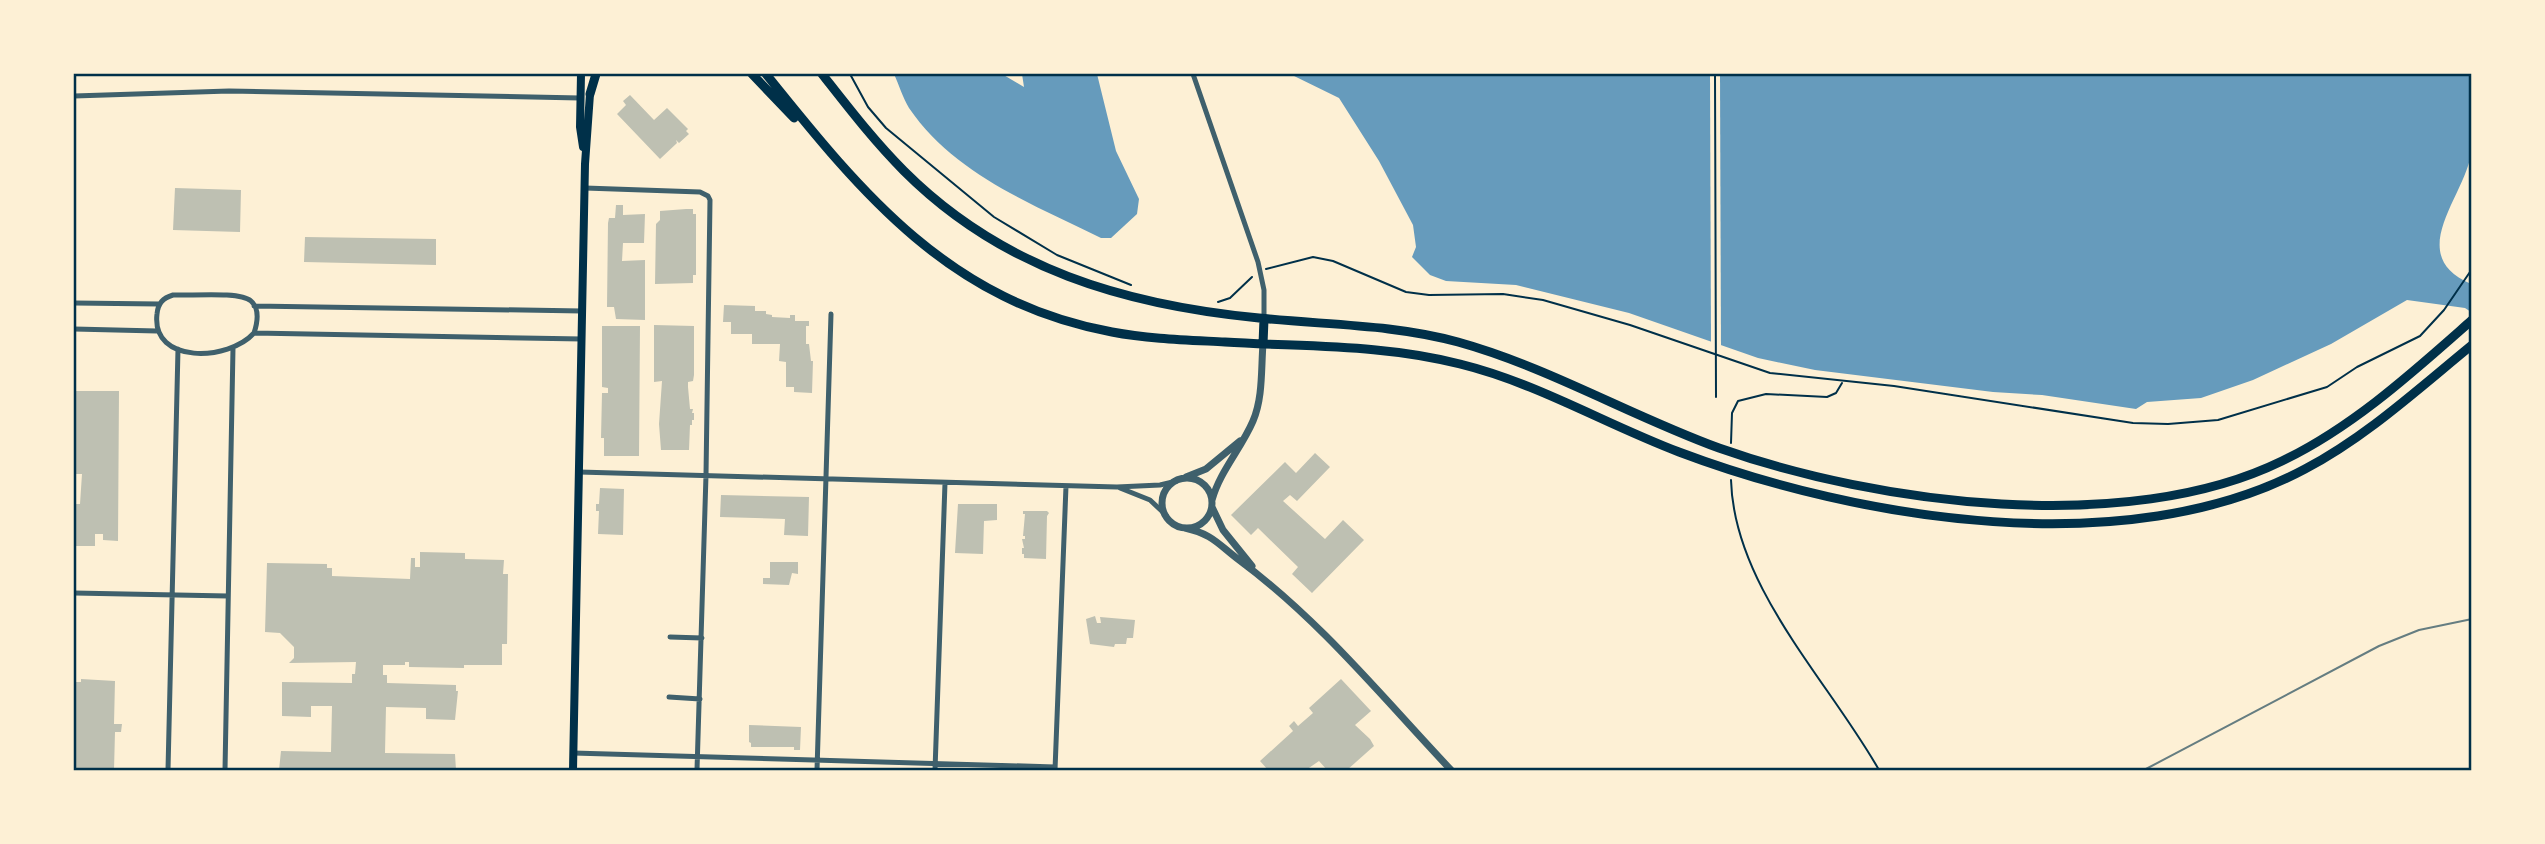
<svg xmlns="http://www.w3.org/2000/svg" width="2545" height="844" viewBox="0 0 2545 844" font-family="'PT Sans',sans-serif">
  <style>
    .water { fill: #669bbc }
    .pier { fill: #fdf0d5 }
    .building { fill: #bec0b2 }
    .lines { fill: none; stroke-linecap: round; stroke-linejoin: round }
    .path { stroke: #003049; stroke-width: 2 }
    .minor { stroke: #3f606c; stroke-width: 5 }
    .tertiary { stroke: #3f606c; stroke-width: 7 }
    .secondary { stroke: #003049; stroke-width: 8 }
    .trunk { stroke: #003049; stroke-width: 9 }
    .tram { stroke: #657d81; stroke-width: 2 }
    .neatline { fill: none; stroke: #003049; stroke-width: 2.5 }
  </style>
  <rect width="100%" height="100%" fill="#fdf0d5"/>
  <path class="water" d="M 894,74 L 1002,74 L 1024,87 L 1022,74 L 1097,74 L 1116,151 L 1139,199 L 1137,214 L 1111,238 L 1101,238 C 1032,204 954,174 909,108 C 903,98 899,85 894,74 Z
    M 1290,74 L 2471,74 C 2471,97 2475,132 2471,154 C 2464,198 2404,255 2471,284 L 2471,312 L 2465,308 L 2407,300 L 2331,344 L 2253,380 L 2201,398 L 2147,402 L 2136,409 L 2042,395 L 1993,392 L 1815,370 L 1758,358 L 1629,313 L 1516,285 L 1446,281 L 1430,275 L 1412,257 L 1416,247 L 1413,225 L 1379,161 L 1339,98 Z"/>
  <path class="pier" d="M 1710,74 L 1720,74 L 1721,349 L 1711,346 Z"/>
  <path class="building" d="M 630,95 L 654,120 L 667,108 L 688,129 L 686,131 L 689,134 L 679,143 L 676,140 L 677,143 L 660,159 L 617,114 L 626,105 L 623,101 Z
    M 175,188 L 241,190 L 240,232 L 173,230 Z
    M 616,205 L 623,205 L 623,215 L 645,214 L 644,243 L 623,243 L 622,261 L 645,260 L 645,320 L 616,319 L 614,307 L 607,307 L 608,223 L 609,218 L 615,218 Z
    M 686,209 L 693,209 L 693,214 L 696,214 L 696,275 L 693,275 L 693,283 L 655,284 L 656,224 L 660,220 L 660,211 Z
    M 305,237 L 436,239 L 436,265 L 304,262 Z
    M 724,305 L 755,306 L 755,311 L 766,311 L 766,314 L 772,315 L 772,317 L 790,318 L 790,315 L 795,315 L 795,321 L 809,321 L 809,326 L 806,326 L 806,344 L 809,344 L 811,361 L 813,361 L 812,393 L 794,392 L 794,387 L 786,387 L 786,362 L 779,361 L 780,344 L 752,344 L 752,334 L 731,334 L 731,322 L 723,322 Z
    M 654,325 L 694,326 L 694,375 L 693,381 L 688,382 L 688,387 L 690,409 L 693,409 L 692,413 L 694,413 L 694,420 L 692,420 L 692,425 L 690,425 L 689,450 L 661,450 L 659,424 L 662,381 L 654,382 Z
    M 602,326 L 640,326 L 639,456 L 604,456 L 604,438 L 601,438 L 602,393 L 608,393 L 608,388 L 602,387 Z
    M 74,391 L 119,391 L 118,541 L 103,540 L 103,534 L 95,534 L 95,546 L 74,546 L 74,504 L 80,504 L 82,474 L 74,474 Z
    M 1315,453 L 1330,467 L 1297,501 L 1290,495 L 1283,501 L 1325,539 L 1343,520 L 1364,540 L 1312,593 L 1292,574 L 1298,567 L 1258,528 L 1251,535 L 1231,515 L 1285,462 L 1296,473 Z
    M 600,488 L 624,489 L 623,535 L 598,534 L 599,511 L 596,511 L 596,504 L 599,504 Z
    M 721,495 L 809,497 L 808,536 L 784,535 L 785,519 L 720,517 Z
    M 958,504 L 997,504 L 997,520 L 984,521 L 983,554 L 955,553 Z
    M 1023,511 L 1047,511 L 1049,513 L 1047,516 L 1046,559 L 1024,558 L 1024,554 L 1022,554 L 1022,548 L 1024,548 L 1022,539 L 1025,539 L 1025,536 L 1023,536 L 1025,514 L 1023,514 Z
    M 420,552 L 465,553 L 465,559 L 504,560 L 503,574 L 508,574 L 507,644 L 502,644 L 502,665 L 464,665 L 464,668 L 409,667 L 409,662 L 405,662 L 405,665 L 383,665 L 383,675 L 387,675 L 387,683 L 456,685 L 456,691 L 458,691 L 455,720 L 426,719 L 426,708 L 386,707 L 385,753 L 455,754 L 456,770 L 279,770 L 281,751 L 331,752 L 332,706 L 311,706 L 311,717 L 282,716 L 282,682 L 352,683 L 352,674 L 355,674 L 356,662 L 289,663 L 294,658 L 294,647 L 280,633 L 265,632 L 267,563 L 327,564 L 327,568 L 332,568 L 332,576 L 410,579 L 411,558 L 415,558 L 415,567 L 420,567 Z
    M 770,562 L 798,562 L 798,574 L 792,573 L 789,585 L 763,584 L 763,578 L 770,578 Z
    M 1095,616 L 1097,623 L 1101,623 L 1100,617 L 1135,620 L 1133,638 L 1127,638 L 1126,644 L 1115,644 L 1114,647 L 1090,644 L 1086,619 Z
    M 81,679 L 115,681 L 114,724 L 122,724 L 121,732 L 115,732 L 114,770 L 74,770 L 74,682 L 81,682 Z
    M 1341,679 L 1371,711 L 1355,725 L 1370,739 L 1374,746 L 1347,770 L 1327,770 L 1319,761 L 1306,770 L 1268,770 L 1260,761 L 1293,731 L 1289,726 L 1294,721 L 1298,726 L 1313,713 L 1309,708 Z
    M 749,725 L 801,727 L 800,750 L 794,750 L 794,747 L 751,747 L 751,743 L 749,742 Z"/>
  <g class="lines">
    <path class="path" d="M 850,74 L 868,107 L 886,128 L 994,217 L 1057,255 L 1131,285
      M 1715,74 L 1716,397
      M 1266,269 L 1313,257 L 1333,261 L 1406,292 L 1429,295 L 1503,294 L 1543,300 L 1630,325 L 1770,373 L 1894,386 L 2133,423 L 2168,424 L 2218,420 L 2327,387 L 2357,367 L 2420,336 L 2444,310 L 2472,269
      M 1218,302 L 1230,298 L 1252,277
      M 1731,443 L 1732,413 L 1738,401 L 1766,394 L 1827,397 L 1836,393 L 1842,383
      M 1731,480 C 1734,587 1828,680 1879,770"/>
    <path class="minor" d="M 1193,74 L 1258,262 L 1264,290 L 1264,319
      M 74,96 L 229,91 L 580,98
      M 585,188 L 700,192 L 708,196 L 710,200 L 706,475 L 697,770
      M 173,295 C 190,296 240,291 251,301 C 260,309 257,324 254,333 C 229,361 151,365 157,314 C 158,303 163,298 173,295 Z
      M 74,303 L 159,304
      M 254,306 L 582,311
      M 74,329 L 157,331
      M 254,333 L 582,339
      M 579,472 L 1117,487 L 1160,485 L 1177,481
      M 1120,488 L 1150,500 L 1166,515
      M 74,593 L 228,596
      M 670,637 L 702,638
      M 669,697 L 700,699
      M 573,753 L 1055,767
      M 168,770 L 178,349
      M 225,770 L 233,348
      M 817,770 L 831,314
      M 935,770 L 945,483
      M 1055,770 L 1066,486"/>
    <path class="tertiary" d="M 1186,477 L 1206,469 L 1240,441
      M1162 503a25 25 0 1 1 50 0a25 25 0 1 1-50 0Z
      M 1212,500 C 1220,471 1241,449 1253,421 C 1263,398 1261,369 1263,344
      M 1212,507 L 1223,530 L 1252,566
      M 1185,528 C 1212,534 1218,544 1239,560 C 1320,620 1383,698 1451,770"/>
    <path class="secondary" d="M 581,74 L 580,127 L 583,147
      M 573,770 L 585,164 L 590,94"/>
    <path class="trunk" d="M 752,74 L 794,118
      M 766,74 C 863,195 950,302 1112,332 C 1149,339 1188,340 1225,342 C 1304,347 1383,344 1460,364 C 1537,383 1605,424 1679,452 C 1859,520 2128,564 2305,469 C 2366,437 2418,389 2472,345
      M 822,74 C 848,107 874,141 904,171 C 1002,269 1125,305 1259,318 C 1324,325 1393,324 1458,342 C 1548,367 1631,416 1719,448 C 1877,504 2127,537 2282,461 C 2353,427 2413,372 2472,320
      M 590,94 L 596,74
      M 1263,344 L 1264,319"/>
    <path class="tram" d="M 2144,770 L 2379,646 L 2419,630 L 2472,619"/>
  </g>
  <rect width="2545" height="844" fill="none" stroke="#fdf0d5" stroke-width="150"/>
  <rect x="75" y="75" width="2395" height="694" class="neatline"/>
</svg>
